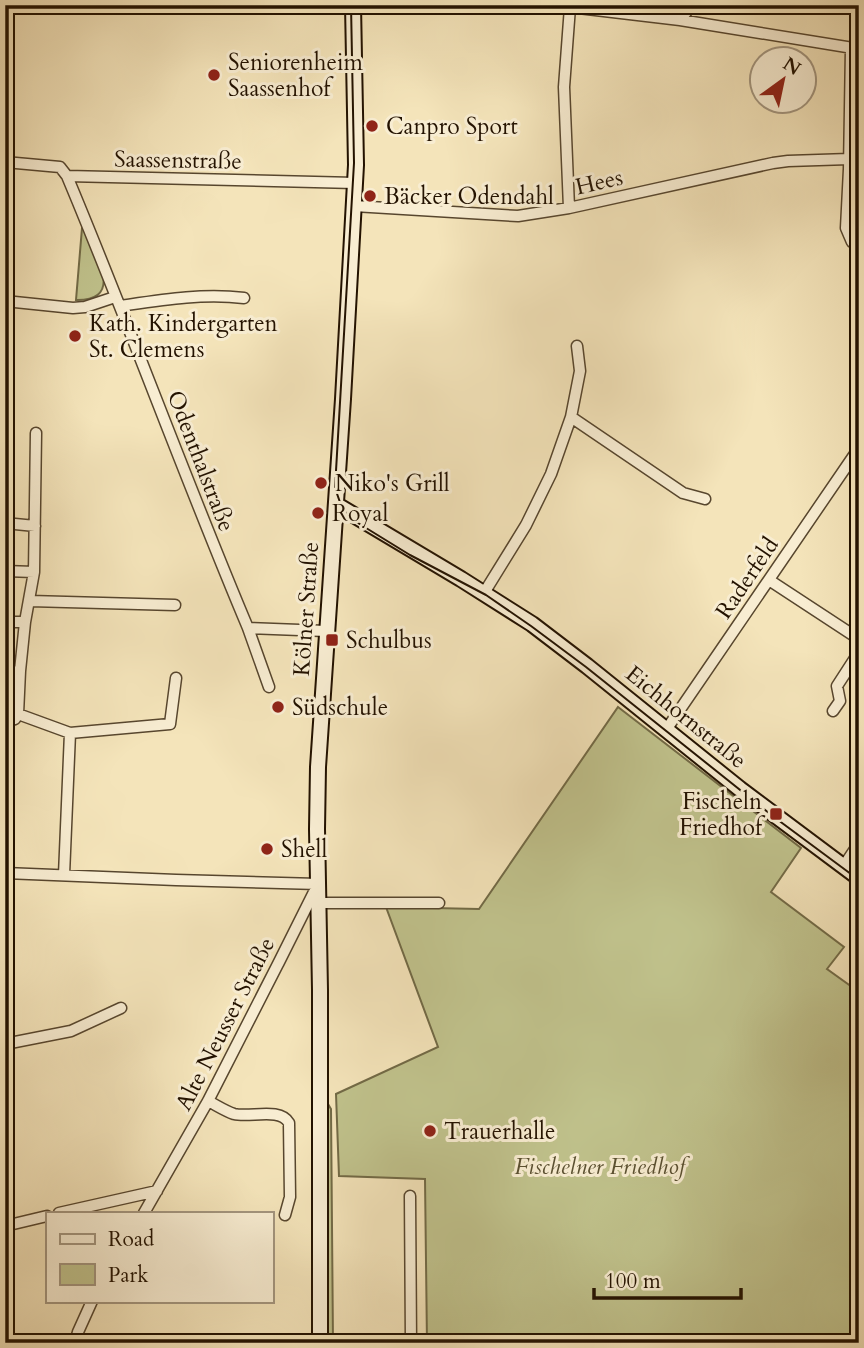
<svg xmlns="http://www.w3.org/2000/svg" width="864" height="1348" viewBox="0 0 864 1348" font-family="Cardo,serif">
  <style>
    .green { fill: #c0c28c; stroke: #726a46; stroke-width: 2 }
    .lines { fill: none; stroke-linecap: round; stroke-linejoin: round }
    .street-casing { stroke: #57462e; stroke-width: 13 }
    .secondary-casing { stroke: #231200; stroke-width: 18 }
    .street { stroke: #f8edd2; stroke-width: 10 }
    .secondary { stroke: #f8edd2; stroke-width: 14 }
    .tram { stroke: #231200; stroke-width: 2 }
    .poi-dot { fill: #8f2418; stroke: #f8edd2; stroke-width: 2.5 }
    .labels { text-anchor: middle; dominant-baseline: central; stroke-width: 6; stroke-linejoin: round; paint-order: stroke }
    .poi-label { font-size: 23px; fill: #231200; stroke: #f8edd2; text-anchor: start }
    .street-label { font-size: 23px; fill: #231200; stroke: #f8edd2 }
    .park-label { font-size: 23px; font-style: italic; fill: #5a5031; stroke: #f8edd2 }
  </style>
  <rect width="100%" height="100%" fill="#f4e4ba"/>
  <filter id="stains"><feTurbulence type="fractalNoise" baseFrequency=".00286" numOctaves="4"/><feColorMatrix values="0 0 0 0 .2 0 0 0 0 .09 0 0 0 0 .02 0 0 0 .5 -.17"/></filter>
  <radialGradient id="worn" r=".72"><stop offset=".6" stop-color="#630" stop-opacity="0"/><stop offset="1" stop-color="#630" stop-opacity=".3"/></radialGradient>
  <path class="green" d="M 85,226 C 95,253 126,301 76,300 L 82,228 Z
    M 618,707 L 801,848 L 771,892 L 844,947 L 827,969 L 859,992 L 859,1343 L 427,1343 L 425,1179 L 339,1176 L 336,1094 L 438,1047 L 386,907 L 479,909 Z
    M 325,1099 L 331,1109 L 333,1343 L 327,1343 Z"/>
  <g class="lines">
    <g class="street-casing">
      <path id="street" d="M 553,5 L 680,20 L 859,49
        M 680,20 L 692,5
        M 851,48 L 849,169 L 846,228 L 852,242
        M 5,162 L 60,167 L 67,176 C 130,326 185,479 248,628 L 326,631
        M 67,176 L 355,183
        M 354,206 L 518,216 L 569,208 L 773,163 L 788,161 L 849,159
        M 569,208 L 564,87 L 570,7
        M 5,301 L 73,308 L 85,307 L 115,297
        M 120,306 C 161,300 202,293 244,298
        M 571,417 L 683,493 L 705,499
        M 36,433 L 34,572 L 25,622 L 20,671 L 18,714 L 70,733 L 64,875
        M 5,523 L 35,526
        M 5,571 L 34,572
        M 769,580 L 859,639
        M 484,593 L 526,525 L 551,474 L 571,417 L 580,371 L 577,346
        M 30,601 L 175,605
        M 5,622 L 25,622
        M 248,628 L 269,687
        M 5,672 L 20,671
        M 833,711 L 840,701 L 837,686 L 859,652
        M 5,722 L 15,719 L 18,714
        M 666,730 L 859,448
        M 70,733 L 170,724 L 176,678
        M 843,867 L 859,843
        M 5,873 L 176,880 L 318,884 L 278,964
        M 319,903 L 439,903
        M 5,1044 L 71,1031 L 121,1008
        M 208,1101 C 216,1105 225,1111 234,1114 C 250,1118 280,1107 289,1123 L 290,1197 L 285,1215
        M 410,1196 L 411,1343
        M 59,1213 L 157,1191
        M 144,1213 L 208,1101 L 280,960
        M 5,1226 L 47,1216
        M 75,1343 L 78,1332 L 92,1301"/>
    </g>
    <g class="secondary-casing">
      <path id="secondary" d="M 337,505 L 461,579 L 532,624 L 587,666 L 740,789 L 859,878
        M 320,1343 L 320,990 L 317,829 L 318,767 L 343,399 L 356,165 L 353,5"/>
    </g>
    <use href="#street" class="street"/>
    <use href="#secondary" class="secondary"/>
    <path class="tram" d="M 351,5 L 354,163 L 335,488 L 342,508 L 358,523 L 410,555 L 486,595 L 531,626 L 586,667 L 774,817 L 859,880"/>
  </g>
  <g class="poi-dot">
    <circle cx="214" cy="75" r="7"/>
    <circle cx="372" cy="126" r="7"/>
    <circle cx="370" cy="196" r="7"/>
    <circle cx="75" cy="336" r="7"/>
    <circle cx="321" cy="483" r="7"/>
    <circle cx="318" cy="513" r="7"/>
    <rect x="325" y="633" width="14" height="14" rx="3.5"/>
    <circle cx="278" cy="707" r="7"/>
    <rect x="769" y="807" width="14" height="14" rx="3.5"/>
    <circle cx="267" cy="849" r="7"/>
    <circle cx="430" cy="1131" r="7"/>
  </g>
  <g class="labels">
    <g class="poi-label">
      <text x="228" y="62">Seniorenheim<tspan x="228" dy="26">Saassenhof</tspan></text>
      <text x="386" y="126">Canpro Sport</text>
      <text x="384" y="196">Bäcker Odendahl</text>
      <text x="89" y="323">Kath. Kindergarten<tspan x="89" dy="26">St. Clemens</tspan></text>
      <text x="335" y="483">Niko's Grill</text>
      <text x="332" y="513">Royal</text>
      <text x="346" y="640">Schulbus</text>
      <text x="292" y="707">Südschule</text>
      <text x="762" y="801" text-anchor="end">Fischeln<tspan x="762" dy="26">Friedhof</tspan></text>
      <text x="281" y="849">Shell</text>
      <text x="444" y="1131">Trauerhalle</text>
    </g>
    <g class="street-label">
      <text transform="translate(178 160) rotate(1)">Saassenstraße</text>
      <text transform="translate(599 182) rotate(-13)">Hees</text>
      <text transform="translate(201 461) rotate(69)">Odenthalstraße</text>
      <text transform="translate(747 578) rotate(-56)">Raderfeld</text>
      <text transform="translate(306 609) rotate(-86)">Kölner Straße</text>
      <text transform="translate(686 717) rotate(39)">Eichhornstraße</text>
      <text transform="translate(225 1024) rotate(-63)">Alte Neusser Straße</text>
    </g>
    <g class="park-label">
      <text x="600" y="1166">Fischelner Friedhof</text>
    </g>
  </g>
  <rect width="864" height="1348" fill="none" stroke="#f4e4ba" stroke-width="28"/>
  <rect x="7" y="7" width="850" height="1334" fill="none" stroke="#231200" stroke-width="3.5"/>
  <rect x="14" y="14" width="836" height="1320" fill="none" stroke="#231200" stroke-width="2"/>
  <rect x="46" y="1212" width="228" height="91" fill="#f8edd2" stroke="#a3957e" stroke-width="2"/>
  <rect x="60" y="1234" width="35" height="10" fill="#f8edd2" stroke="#a3957e" stroke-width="2"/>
  <text x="108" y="1246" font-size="21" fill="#231200">Road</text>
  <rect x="60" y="1264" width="35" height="21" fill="#c0c28c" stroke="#a3957e" stroke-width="2"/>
  <text x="108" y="1282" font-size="21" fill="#231200">Park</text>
  <g transform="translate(783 80) rotate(33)"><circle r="33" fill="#f8edd2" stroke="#a3957e" stroke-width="2"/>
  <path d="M0-5L12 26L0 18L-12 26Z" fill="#8f2418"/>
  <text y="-10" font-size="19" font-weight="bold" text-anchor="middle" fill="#231200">N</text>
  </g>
  <path d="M594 1288v10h147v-10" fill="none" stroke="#231200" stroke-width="3.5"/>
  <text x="605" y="1288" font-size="21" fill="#231200" stroke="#f8edd2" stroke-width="5" paint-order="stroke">100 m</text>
  <rect width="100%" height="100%" filter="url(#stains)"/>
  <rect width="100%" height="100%" fill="url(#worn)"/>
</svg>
